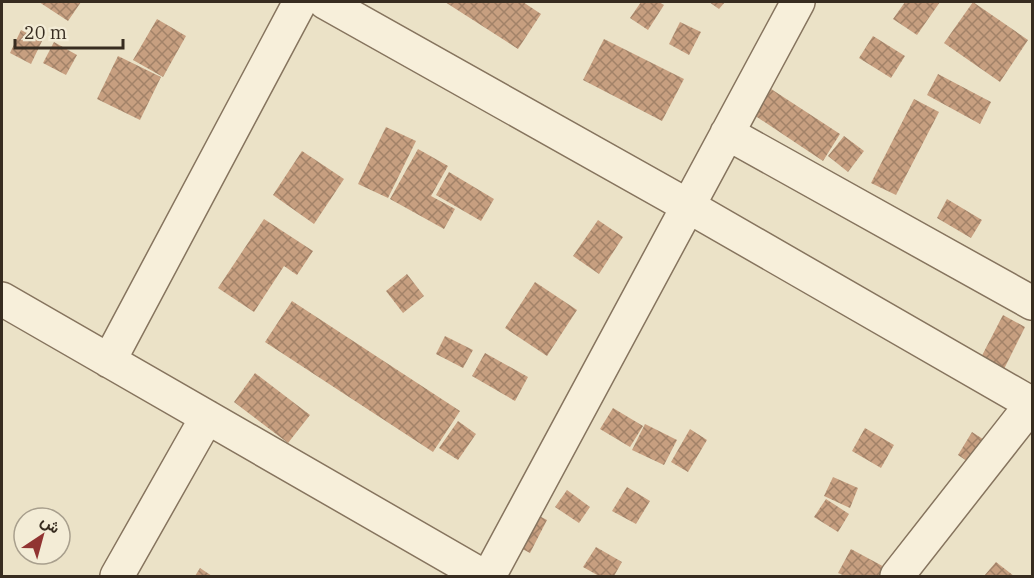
<svg xmlns="http://www.w3.org/2000/svg" width="1034" height="578" viewBox="0 0 1034 578" font-family="'IBM Plex Serif',Vazirmatn,serif">
  <style>
    .building { fill: url(#building-cross-hatch) }
    .lines { fill: none; stroke-linecap: round; stroke-linejoin: round }
    .street-casing { stroke: #86745e; stroke-width: 36 }
    .street { stroke: #f7efda; stroke-width: 33 }
  </style>
  <defs>
    <pattern id="building-cross-hatch" width="8" height="8" patternUnits="userSpaceOnUse" patternTransform="scale(1.5)"><rect width="8" height="8" fill="#c79f80"/><path d="M0 0l8 8M0 8l8-8" fill="none" stroke="#a28268"/></pattern>
  </defs>
  <rect width="100%" height="100%" fill="#ebe2c7"/>
  <path class="building" d="M 39,2 L 81,2 L 68,21 Z
    M 445,2 L 523,2 L 541,14 L 518,49 Z
    M 641,2 L 659,2 L 664,5 L 648,30 L 630,18 Z
    M 709,2 L 725,2 L 719,9 Z
    M 905,2 L 940,2 L 917,35 L 893,19 Z
    M 973,2 L 1028,40 L 1000,82 L 944,43 Z
    M 157,19 L 186,36 L 163,77 L 133,60 Z
    M 680,22 L 701,32 L 689,55 L 669,44 Z
    M 21,30 L 42,41 L 31,64 L 10,53 Z
    M 873,36 L 905,56 L 891,78 L 859,58 Z
    M 604,39 L 684,79 L 662,121 L 583,80 Z
    M 54,42 L 77,55 L 66,75 L 43,63 Z
    M 118,56 L 161,77 L 140,120 L 97,99 Z
    M 938,74 L 991,102 L 980,124 L 927,95 Z
    M 765,85 L 840,134 L 823,161 L 748,111 Z
    M 914,99 L 939,112 L 896,195 L 871,183 Z
    M 386,127 L 416,141 L 388,198 L 358,184 Z
    M 844,136 L 864,151 L 848,172 L 828,156 Z
    M 418,149 L 448,166 L 431,196 L 455,209 L 444,229 L 390,199 Z
    M 302,151 L 344,179 L 314,224 L 273,195 Z
    M 449,172 L 494,199 L 481,221 L 436,195 Z
    M 947,199 L 982,220 L 971,238 L 937,218 Z
    M 264,219 L 313,251 L 297,275 L 284,266 L 254,312 L 218,288 Z
    M 598,220 L 623,237 L 599,274 L 573,256 Z
    M 407,274 L 424,296 L 403,313 L 386,291 Z
    M 535,282 L 577,310 L 547,356 L 505,328 Z
    M 292,301 L 460,411 L 433,452 L 265,342 Z
    M 1003,315 L 1025,327 L 998,381 L 975,369 Z
    M 445,336 L 473,350 L 463,368 L 436,354 Z
    M 485,353 L 528,377 L 515,401 L 472,376 Z
    M 255,373 L 310,415 L 288,443 L 234,402 Z
    M 613,408 L 643,426 L 630,447 L 600,429 Z
    M 458,421 L 476,434 L 458,460 L 439,448 Z
    M 645,424 L 677,440 L 664,465 L 632,450 Z
    M 865,428 L 894,445 L 881,468 L 852,451 Z
    M 690,429 L 707,440 L 688,472 L 671,462 Z
    M 972,432 L 995,447 L 980,470 L 958,455 Z
    M 833,477 L 858,488 L 850,508 L 824,496 Z
    M 627,487 L 650,501 L 636,524 L 612,511 Z
    M 567,490 L 590,507 L 579,523 L 555,507 Z
    M 826,499 L 849,514 L 838,532 L 814,517 Z
    M 526,509 L 547,520 L 530,553 L 509,542 Z
    M 596,547 L 622,562 L 614,576 L 599,576 L 583,567 Z
    M 851,549 L 901,576 L 845,576 L 838,573 Z
    M 996,562 L 1014,576 L 984,576 Z
    M 200,568 L 212,576 L 195,576 Z"/>
  <g class="lines">
    <g class="street-casing">
      <path id="street" d="M 325,2 L 688,206 L 1032,404
        M 727,133 L 1032,303
        M 2,299 L 483,576
        M 109,361 L 300,2
        M 117,576 L 207,417
        M 489,576 L 798,2
        M 897,576 L 1032,404"/>
    </g>
    <use href="#street" class="street"/>
  </g>
  <rect width="1034" height="578" fill="none" stroke="#372c20" stroke-width="6"/>
  <g transform="translate(42 536) rotate(36)"><circle r="28" fill="#f3ecd6" stroke="#a89f8d" stroke-width="1.5"/>
  <path d="M0-4.5L10 22L0 15L-10 22Z" fill="#913432"/>
  <text y="-9" font-size="16" font-weight="bold" text-anchor="middle" fill="#372c20">ش</text>
  </g>
  <path d="M15 39v9h108v-9" fill="none" stroke="#372c20" stroke-width="3"/>
  <text x="24" y="39" font-size="18" fill="#372c20" stroke="#f3ecd6" stroke-width="4.5" paint-order="stroke">20 m</text>
</svg>
